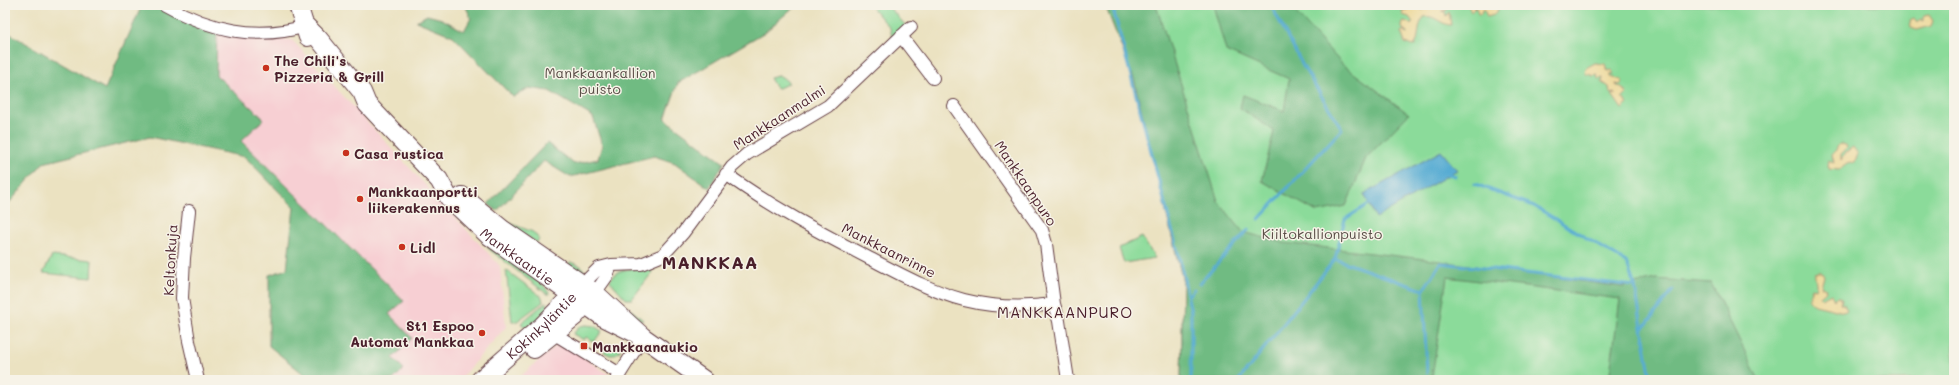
<svg xmlns="http://www.w3.org/2000/svg" width="1959" height="385" viewBox="0 0 1959 385" font-family="Mali,sans-serif">
  <style>
    .built { fill: #f7cfd3 }
    .green { fill: #8bdb9a; stroke: #6a7d62 }
    .forest { fill: #70bb82; stroke: #5d6d56 }
    .sand { fill: #eeda9e; stroke: #9c7c64 }
    .water { fill: #57acd3; stroke: #50667f }
    .lines { fill: none; stroke-linecap: round; stroke-linejoin: round }
    .stream { stroke: #57acd3; stroke-width: 3 }
    .street-casing { stroke: #623c42; stroke-width: 14 }
    .secondary-casing { stroke: #623c42; stroke-width: 20 }
    .street { stroke: #fff; stroke-width: 12 }
    .secondary { stroke: #fff; stroke-width: 18 }
    .poi-dot { fill: #c8321e; stroke: #f7f3e8; stroke-width: 1.5 }
    .labels { text-anchor: middle; dominant-baseline: central; stroke-width: 3; stroke-linejoin: round; paint-order: stroke }
    .poi-label { font-size: 14px; font-weight: bold; fill: #4a1f2b; stroke: #f7f3e8; text-anchor: start }
    .park-label { font-size: 14px; fill: #5a4e47; stroke: #f7f3e8 }
    .street-label { font-size: 14px; fill: #4a1f2b; stroke: #f7f3e8 }
    .neighbourhood-label { font-size: 15px; letter-spacing: 1px; fill: #4a1f2b; stroke: #f7f3e8 }
    .district-label { font-size: 18px; font-weight: bold; letter-spacing: 1px; fill: #4a1f2b; stroke: #f7f3e8 }
  </style>
  <rect width="100%" height="100%" fill="#f7f3e8"/>
  <filter id="ink" filterUnits="userSpaceOnUse"><feTurbulence type="fractalNoise" baseFrequency=".025" numOctaves="2"/><feDisplacementMap in="SourceGraphic" scale="8" xChannelSelector="R" yChannelSelector="G"/><feConvolveMatrix kernelMatrix="1 2 1 2 8 2 1 2 1" color-interpolation-filters="sRGB"/></filter>
  <filter id="wash" filterUnits="userSpaceOnUse"><feTurbulence type="fractalNoise" baseFrequency=".012" numOctaves="4" result="noise"/><feDisplacementMap in="SourceGraphic" scale="16" xChannelSelector="R" yChannelSelector="G"/><feGaussianBlur stdDeviation="0.9" result="paint"/><feColorMatrix in="noise" values="0 0 0 0 0 0 0 0 0 0 0 0 0 0 0 0 0 1.4 0 .05"/><feComposite in="paint" operator="in"/></filter>
  <g filter="url(#wash)">
    <rect width="100%" height="100%" fill="#ebe2c1"/>
    <path class="built" d="M 217,32 L 239,36 L 292,40 L 500,266 L 506,327 L 459,380 L 393,380 L 404,369 L 393,358 L 389,314 L 404,301 L 241,141 L 216,75 Z
      M 562,343 L 610,375 L 608,380 L 516,380 L 558,344 L 560,345 Z"/>
    <path class="green" d="M 870,5 L 887,5 L 906,26 L 892,37 L 890,28 Z
      M 1105,5 L 1954,5 L 1954,380 L 1181,380 L 1183,282 L 1134,79 Z
      M 778,76 L 782,77 L 789,83 L 779,88 L 775,87 L 770,78 Z
      M 499,219 L 533,232 L 539,239 L 537,243 Z
      M 1142,237 L 1155,258 L 1124,263 L 1119,248 Z
      M 486,242 L 533,271 L 550,294 L 547,294 L 489,249 Z
      M 52,256 L 92,260 L 91,278 L 43,273 Z
      M 570,262 L 581,266 L 585,272 L 580,273 L 568,264 Z
      M 649,267 L 652,271 L 651,274 L 632,299 L 626,299 L 610,281 C 616,267 635,269 649,267 Z
      M 506,270 L 542,297 L 543,302 L 516,322 L 512,321 Z
      M 621,301 L 643,320 L 641,321 L 620,306 L 618,303 Z
      M 546,302 L 549,307 L 542,319 L 525,328 L 521,323 Z
      M 586,325 L 594,326 L 602,331 L 594,342 L 586,337 L 584,340 L 573,334 L 580,326 Z
      M 610,343 L 621,350 L 614,355 L 610,355 L 604,352 Z"/>
    <path class="forest" d="M 142,5 L 156,5 L 182,18 L 217,32 L 216,75 L 264,119 L 241,141 L 404,301 L 389,314 L 412,338 L 393,358 L 404,369 L 393,380 L 311,380 L 269,346 L 269,275 L 287,269 L 294,207 L 245,157 L 150,137 L 43,163 L 5,208 L 5,31 L 105,89 Z
      M 465,5 L 796,5 L 765,32 L 678,83 L 665,119 L 724,163 L 709,188 L 675,163 L 654,156 L 570,177 L 544,161 L 497,211 L 488,204 L 547,143 L 574,164 L 598,159 L 602,145 L 593,117 L 549,91 L 529,88 L 513,97 L 453,36 L 416,21 L 427,15 L 442,19 L 464,31 L 471,18 Z
      M 1105,5 L 1156,5 L 1218,201 L 1243,232 L 1284,243 L 1433,260 L 1622,287 L 1655,279 L 1711,283 L 1759,380 L 1609,380 L 1620,299 L 1447,277 L 1432,377 L 1449,380 L 1181,380 L 1183,282 L 1134,79 Z
      M 1213,5 L 1289,5 L 1343,65 L 1409,114 L 1366,158 L 1346,206 L 1317,212 L 1262,181 L 1274,131 L 1240,108 L 1243,95 L 1284,111 L 1289,79 L 1226,51 Z"/>
    <path class="sand" d="M 1419,5 L 1422,10 L 1424,9 L 1421,5 L 1447,5 L 1447,10 L 1442,11 L 1445,12 L 1446,16 L 1449,12 L 1451,25 C 1441,25 1434,14 1424,17 C 1417,25 1420,36 1415,45 L 1412,46 L 1405,43 L 1401,32 L 1404,30 L 1406,34 L 1408,33 L 1402,28 L 1403,21 L 1408,22 L 1411,25 L 1413,22 L 1409,17 L 1403,15 L 1402,12 L 1407,10 L 1398,8 L 1394,5 Z
      M 1468,5 L 1497,5 L 1498,10 L 1494,15 L 1487,17 L 1484,9 L 1482,10 L 1481,14 L 1478,14 L 1476,7 L 1471,12 Z
      M 1929,15 L 1933,21 L 1931,26 L 1917,30 L 1911,28 L 1910,21 L 1914,19 L 1917,23 L 1920,19 L 1924,21 L 1924,16 Z
      M 1595,63 L 1605,64 L 1607,71 L 1612,70 L 1614,75 L 1610,74 L 1610,77 L 1622,80 L 1621,85 L 1616,84 L 1616,85 L 1626,91 L 1626,95 L 1622,97 L 1628,104 L 1622,109 L 1613,96 L 1612,94 L 1615,94 L 1614,92 L 1610,93 L 1609,87 L 1602,82 L 1603,78 L 1598,79 L 1597,75 L 1593,76 L 1589,74 L 1585,74 L 1586,68 Z
      M 1841,144 L 1846,145 L 1847,148 L 1841,154 L 1841,160 L 1846,152 L 1853,147 L 1858,154 L 1855,162 L 1847,164 L 1839,170 L 1829,169 L 1828,165 L 1829,160 L 1834,163 L 1832,155 L 1836,151 L 1838,145 Z
      M 1819,272 L 1822,272 L 1824,276 L 1821,287 L 1825,288 L 1826,291 L 1820,296 L 1822,299 L 1831,294 L 1834,300 L 1838,296 L 1840,297 L 1842,300 L 1840,304 L 1844,304 L 1847,310 L 1844,312 L 1815,305 L 1809,300 L 1812,288 L 1815,289 C 1818,284 1814,279 1815,273 Z"/>
    <path class="water" d="M 1441,151 L 1457,170 L 1376,218 L 1364,194 Z"/>
    <g class="lines">
      <path class="stream" d="M 1112,5 L 1179,256 L 1191,312 L 1191,380
        M 1448,174 L 1456,176
        M 1475,184 L 1534,206 L 1626,262 L 1635,286 L 1650,374 L 1666,380
        M 1259,219 L 1342,129 L 1304,68 L 1271,5
        M 1335,259 L 1423,290 L 1427,373
        M 1199,284 L 1249,229
        M 1423,290 L 1441,263 L 1635,286
        M 1188,296 L 1194,289
        M 1642,330 L 1673,290
        M 1239,380 L 1335,259 L 1345,219 L 1372,202"/>
    </g>
  </g>
  <g filter="url(#ink)">
    <g class="lines">
      <g class="street-casing">
        <path id="street" d="M 165,5 C 210,30 256,41 306,26
          M 901,36 L 933,78
          M 954,106 L 1042,230 L 1046,244 L 1054,304 L 1059,321 L 1068,380
          M 726,174 C 770,206 819,232 867,257 C 898,273 930,291 964,300 C 992,307 1025,308 1054,304
          M 189,211 L 184,258 L 182,298 L 189,341 L 198,380
          M 583,284 L 599,268 L 611,265 L 641,264 L 663,255 L 683,233 L 732,167 L 747,154 L 828,106 L 911,27
          M 595,293 L 607,276 L 611,265
          M 548,330 L 620,374
          M 616,380 L 643,337"/>
      </g>
      <g class="secondary-casing">
        <g id="secondary">
          <path d="M 298,5 L 308,37"/>
          <path id="s1" d="M 306,26 L 318,38 L 362,92 L 367,104 L 439,180 L 449,198 L 488,235 L 603,317 L 643,337"/>
          <path d="M 462,196 L 502,229 L 595,293 L 643,337 L 704,380"/>
          <path d="M 534,349 L 574,317 L 593,295"/>
          <path id="s2" d="M 480,380 L 542,326 L 579,288"/>
        </g>
      </g>
      <use href="#street" class="street"/>
      <use href="#secondary" class="secondary"/>
    </g>
  </g>
  <g class="poi-dot">
    <circle cx="266" cy="68" r="4"/>
    <circle cx="346" cy="153" r="4"/>
    <circle cx="360" cy="199" r="4"/>
    <circle cx="402" cy="247" r="4"/>
    <circle cx="482" cy="333" r="4"/>
    <rect x="580" y="342" width="8" height="8" rx="2"/>
  </g>
  <g class="labels">
    <g class="poi-label">
      <text x="274" y="60">The Chili's<tspan x="274" dy="16">Pizzeria &amp; Grill</tspan></text>
      <text x="354" y="153">Casa rustica</text>
      <text x="368" y="191">Mankkaanportti<tspan x="368" dy="16">liikerakennus</tspan></text>
      <text x="410" y="247">Lidl</text>
      <text x="474" y="325" text-anchor="end">St1 Espoo<tspan x="474" dy="16">Automat Mankkaa</tspan></text>
      <text x="592" y="346">Mankkaanaukio</text>
    </g>
    <g class="park-label">
      <text x="600" y="72">Mankkaankallion<tspan x="600" dy="16">puisto</tspan></text>
      <text x="1322" y="233">Kiiltokallionpuisto</text>
    </g>
    <g class="street-label">
      <text transform="translate(779 117) rotate(-33)">Mankkaanmalmi</text>
      <text transform="translate(1026 183) rotate(56)">Mankkaanpuro</text>
      <text transform="translate(889 250) rotate(27)">Mankkaanrinne</text>
      <text stroke="none"><textPath href="#s1" startOffset="315">Mankkaantie</textPath></text>
      <text transform="translate(170 260) rotate(-87)">Keltonkuja</text>
      <text stroke="none"><textPath href="#s2" startOffset="82">Kokinkyläntie</textPath></text>
    </g>
    <g class="neighbourhood-label">
      <text x="1065" y="312">MANKKAANPURO</text>
    </g>
    <g class="district-label">
      <text x="710" y="262">MANKKAA</text>
    </g>
  </g>
  <rect width="1959" height="385" fill="none" stroke="#f7f3e8" stroke-width="20"/>
</svg>
